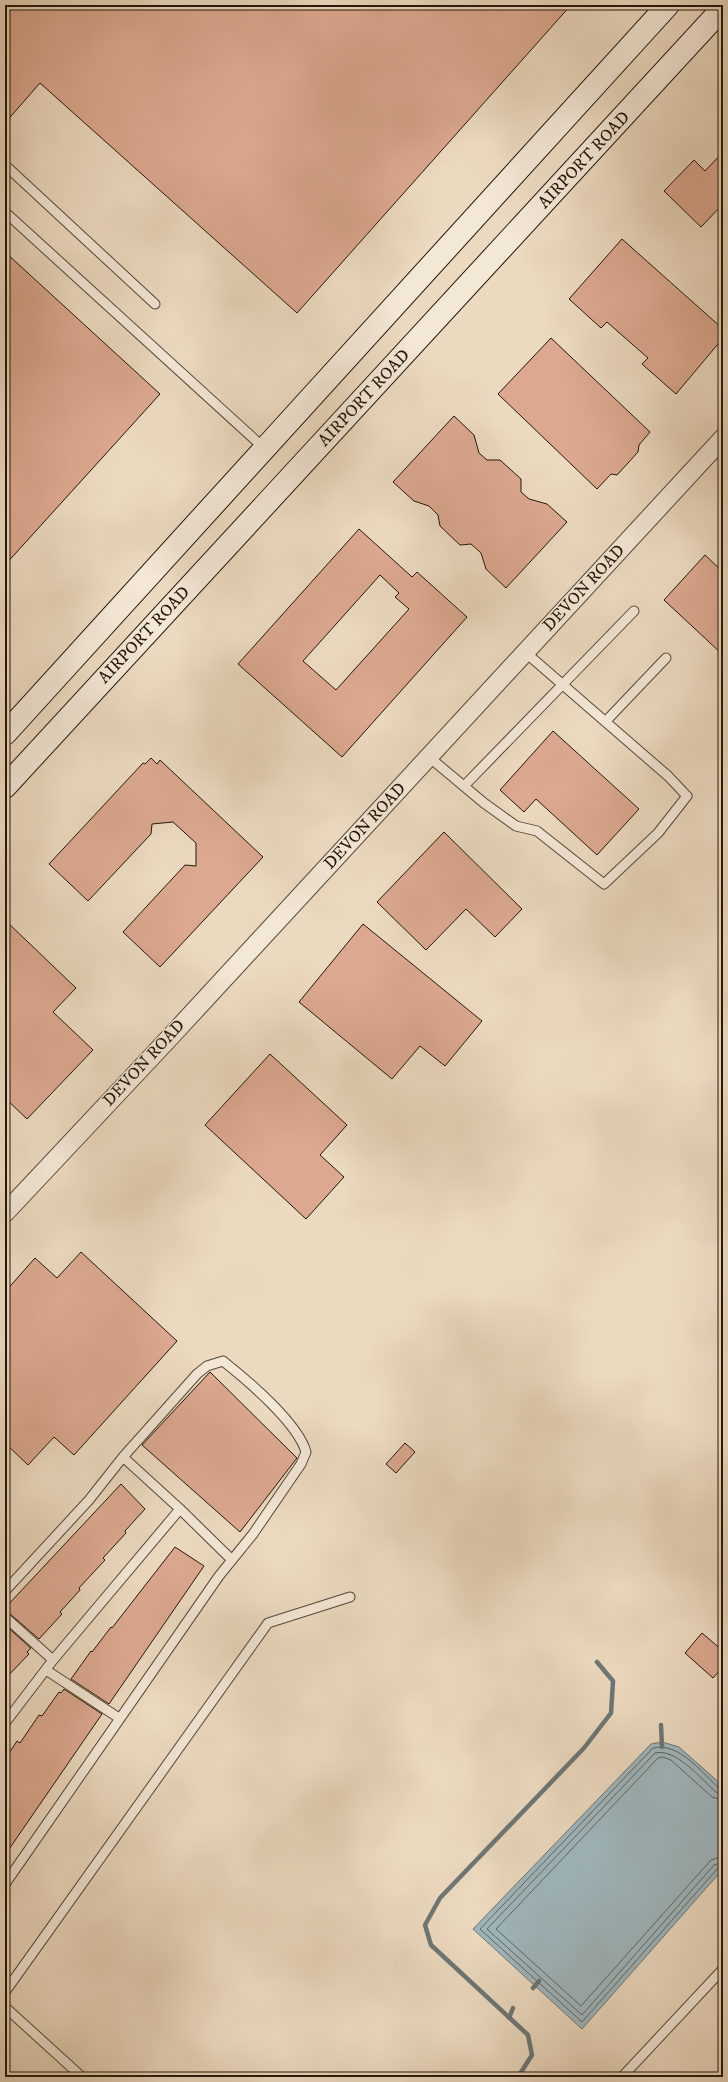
<svg xmlns="http://www.w3.org/2000/svg" width="728" height="2082" viewBox="0 0 728 2082" font-family="'IM FELL DW Pica',serif">
  <style>
    .water { fill: #9fb7be; stroke: #6d7776 }
    .lines { fill: none; stroke-linecap: round; stroke-linejoin: round }
    .shore { stroke: #606664; stroke-width: 1 }
    .stream { stroke: #6d7776; stroke-width: 4.5 }
    .building { fill: #dca990; stroke: #221609; fill-rule: evenodd }
    .lane-casing { stroke: #544737; stroke-width: 11 }
    .street-casing { stroke: #544737; stroke-width: 20 }
    .secondary-casing { stroke: #221609; stroke-width: 24 }
    .lane { stroke: #f3e7d6; stroke-width: 9 }
    .street { stroke: #f3e7d6; stroke-width: 18 }
    .secondary { stroke: #f3e7d6; stroke-width: 22 }
    .labels { text-anchor: middle; dominant-baseline: central; stroke-width: 3; stroke-linejoin: round; paint-order: stroke }
    .street-label { font-size: 17px; fill: #221609; stroke: #f3e7d6 }
  </style>
  <rect width="100%" height="100%" fill="#ecdac0"/>
  <filter id="stains"><feTurbulence type="fractalNoise" baseFrequency=".005" numOctaves="4"/><feColorMatrix values="0 0 0 0 .2 0 0 0 0 .09 0 0 0 0 .02 0 0 0 .5 -.17"/></filter>
  <radialGradient id="worn" r=".72"><stop offset=".6" stop-color="#630" stop-opacity="0"/><stop offset="1" stop-color="#630" stop-opacity=".3"/></radialGradient>
  <path class="water" d="M 662,1742 L 679,1747 L 723,1786 L 723,1869 L 582,2029 L 473,1929 L 651,1744 Z"/>
  <g class="lines">
    <path class="shore" d="M 723,1789 L 719,1788 C 701,1772 679,1742 653,1748 L 480,1929 L 582,2022 L 718,1868 L 723,1867
      M 723,1794 L 716,1792 C 701,1779 676,1748 655,1753 L 487,1929 L 582,2015 L 714,1865 L 723,1862
      M 723,1800 L 712,1797 L 671,1760 L 663,1757 L 658,1758 L 496,1929 L 581,2006 L 711,1860 L 723,1856"/>
    <path class="stream" d="M 661,1725 L 662,1747
      M 533,1988 L 539,1981
      M 509,2018 L 513,2008
      M 518,2077 L 532,2055 L 528,2035 L 431,1945 L 425,1925 L 440,1898 L 584,1748 L 611,1713 L 613,1681 L 597,1662"/>
  </g>
  <path class="building" d="M 5,5 L 571,5 L 297,313 L 40,83 L 5,123 Z
    M 723,152 L 723,204 L 701,227 L 664,191 L 694,160 L 705,171 Z
    M 622,239 L 723,329 L 723,338 L 676,394 L 642,364 L 648,358 L 607,322 L 601,328 L 569,299 Z
    M 5,252 L 160,394 L 5,565 Z
    M 551,338 L 650,432 L 639,445 L 638,452 L 617,475 L 611,474 L 597,489 L 498,394 Z
    M 454,416 L 474,435 L 479,453 L 487,460 L 500,460 L 521,479 L 521,492 L 529,499 L 547,504 L 567,522 L 506,588 L 486,569 L 481,553 L 471,544 L 460,545 L 440,526 L 438,515 L 429,506 L 414,501 L 393,482 Z
    M 359,529 L 412,577 L 417,572 L 467,617 L 342,757 L 238,664 ZM 380,575 L 399,593 L 395,597 L 409,609 L 336,690 L 303,661 Z
    M 705,555 L 723,572 L 723,655 L 664,600 Z
    M 553,731 L 639,809 L 597,855 L 536,799 L 524,812 L 500,790 Z
    M 151,758 L 157,764 L 160,760 L 263,857 L 160,967 L 123,932 L 185,865 L 196,866 L 196,843 L 173,822 L 152,824 L 151,834 L 88,901 L 49,864 L 143,763 L 145,764 Z
    M 444,832 L 522,909 L 495,937 L 466,909 L 426,950 L 377,902 Z
    M 5,920 L 76,988 L 53,1012 L 93,1050 L 27,1119 L 5,1098 Z
    M 363,924 L 482,1021 L 445,1066 L 420,1046 L 392,1079 L 299,1002 Z
    M 270,1054 L 347,1125 L 320,1155 L 344,1177 L 306,1219 L 205,1125 Z
    M 81,1252 L 177,1341 L 74,1455 L 54,1437 L 28,1465 L 5,1443 L 5,1292 L 35,1258 L 57,1278 Z
    M 210,1372 L 297,1458 L 240,1532 L 142,1445 Z
    M 405,1443 L 415,1452 L 396,1473 L 386,1464 Z
    M 121,1484 L 145,1509 L 125,1531 L 126,1533 L 103,1558 L 105,1560 L 79,1588 L 80,1590 L 60,1612 L 62,1614 L 39,1639 L 9,1613 L 5,1611 L 5,1608 Z
    M 175,1547 L 204,1566 L 109,1704 L 71,1679 L 91,1651 L 92,1652 L 111,1627 L 112,1628 Z
    M 5,1625 L 31,1648 L 27,1652 L 29,1654 L 5,1679 Z
    M 702,1633 L 723,1651 L 723,1667 L 713,1678 L 685,1653 Z
    M 64,1689 L 102,1714 L 5,1855 L 5,1759 L 17,1741 L 20,1743 L 39,1715 L 42,1716 L 59,1692 L 61,1693 Z"/>
  <g class="lines">
    <g class="lane-casing">
      <path id="lane" d="M 5,165 L 155,304
        M 5,212 L 264,448
        M 606,721 L 666,658
        M 429,757 L 484,803 L 516,826 L 537,831 L 604,884 L 658,833 L 687,796 L 668,776 L 525,652
        M 464,786 L 634,611
        M 180,1509 L 232,1560
        M 5,1591 L 89,1500 L 123,1457 L 197,1374 L 207,1366 L 223,1361 C 247,1380 298,1423 306,1452 L 301,1464 L 253,1534 L 219,1576 L 5,1884
        M 5,1617 L 53,1660
        M 46,1670 L 119,1718
        M 5,1723 L 53,1660 L 180,1509 L 123,1457
        M 5,1992 L 268,1623 L 350,1597
        M 5,2007 L 82,2077
        M 622,2077 L 723,1969"/>
    </g>
    <g class="street-casing">
      <path id="street" d="M 5,1213 L 173,1034 L 723,438"/>
    </g>
    <g class="secondary-casing">
      <path id="secondary" d="M 5,734 L 668,5
        M 5,787 L 723,8"/>
    </g>
    <use href="#lane" class="lane"/>
    <use href="#street" class="street"/>
    <use href="#secondary" class="secondary"/>
  </g>
  <g class="labels">
    <g class="street-label">
      <text transform="translate(584 160) rotate(-47)">AIRPORT ROAD</text>
      <text transform="translate(364 398) rotate(-47)">AIRPORT ROAD</text>
      <text transform="translate(584 588) rotate(-47)">DEVON ROAD</text>
      <text transform="translate(144 635) rotate(-47)">AIRPORT ROAD</text>
      <text transform="translate(365 826) rotate(-47)">DEVON ROAD</text>
      <text transform="translate(144 1063) rotate(-47)">DEVON ROAD</text>
    </g>
  </g>
  <rect width="728" height="2082" fill="none" stroke="#ecdac0" stroke-width="20"/>
  <rect x="6" y="6" width="716" height="2070" fill="none" stroke="#221609" stroke-width="2"/>
  <rect x="10" y="10" width="708" height="2062" fill="none" stroke="#221609"/>
  <rect width="100%" height="100%" filter="url(#stains)"/>
  <rect width="100%" height="100%" fill="url(#worn)"/>
</svg>
